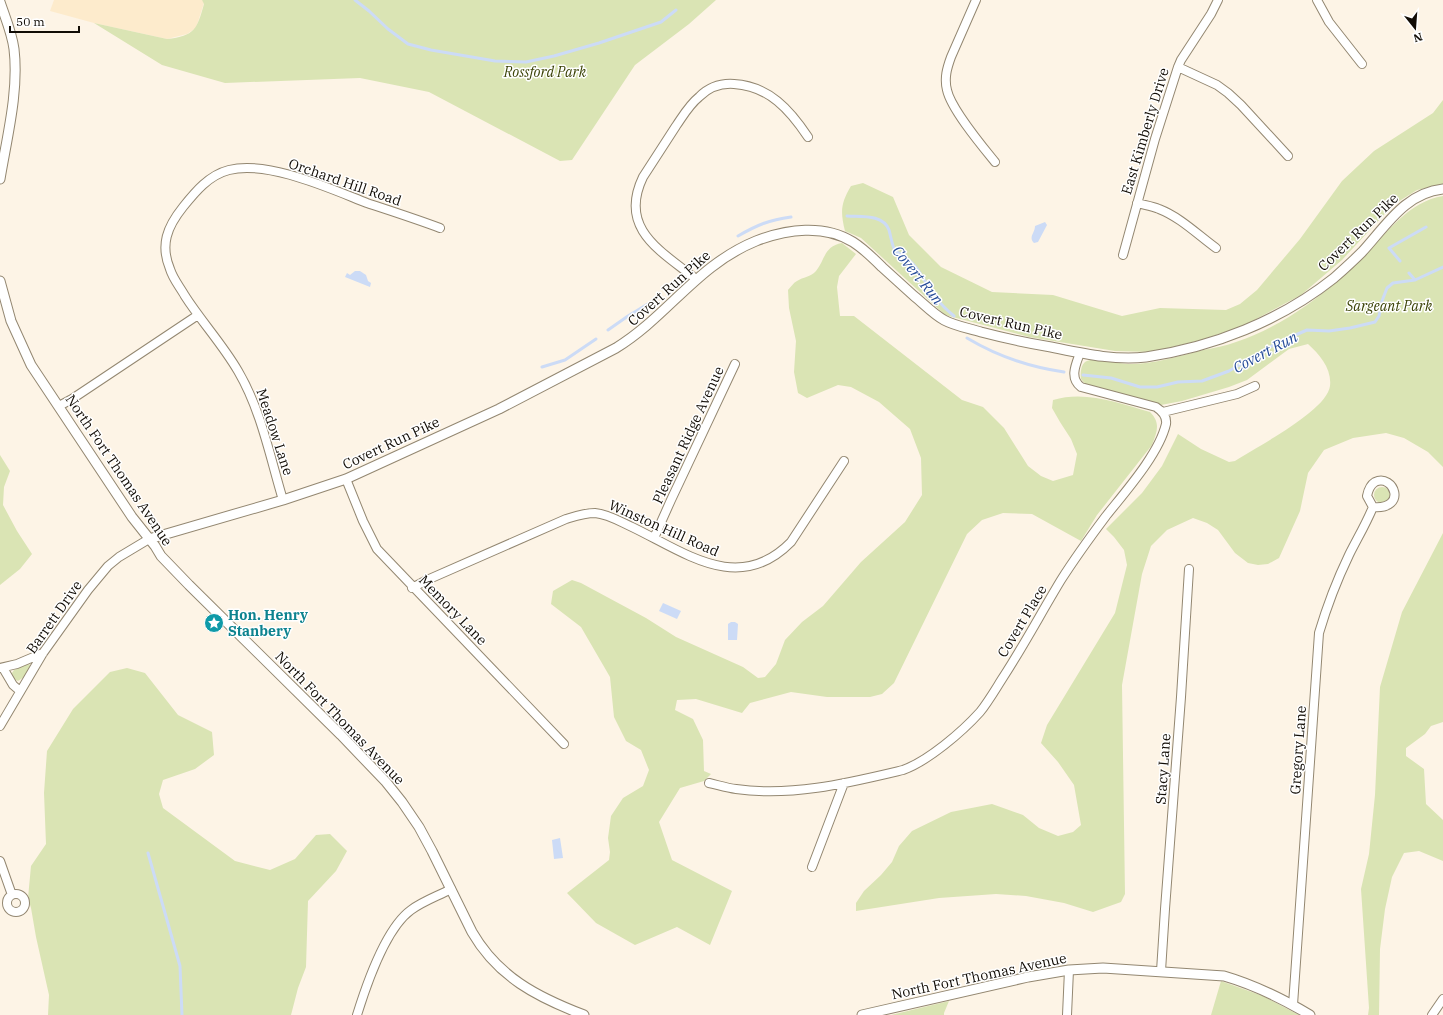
<svg xmlns="http://www.w3.org/2000/svg" width="1443" height="1015" viewBox="0 0 1443 1015" font-family="'IBM Plex Serif',serif">
  <style>
    .built { fill: #fdebcc }
    .green { fill: #dae4b4 }
    .water { fill: #ccdbf6 }
    .lines { fill: none; stroke-linecap: round; stroke-linejoin: round }
    .stream { stroke: #ccdbf6; stroke-width: 3 }
    .minor-casing { stroke: #938771; stroke-width: 10 }
    .tertiary-casing { stroke: #938771; stroke-width: 11 }
    .minor { stroke: #fff; stroke-width: 8 }
    .tertiary { stroke: #fff; stroke-width: 9 }
    .labels { text-anchor: middle; dominant-baseline: central; stroke-width: 3; stroke-linejoin: round; paint-order: stroke }
    .park-label { font-size: 14px; font-style: italic; fill: #3a4205; stroke: #fff }
    .street-label { font-size: 14px; fill: #110c05; stroke: #fff }
    .culture-label { font-size: 14px; font-weight: bold; fill: #0d838f; stroke: #fff; text-anchor: start }
    .water-label { font-size: 15px; font-style: italic; fill: #254b98; stroke: #fff }
  </style>
  <rect width="100%" height="100%" fill="#fdf4e6"/>
  <path class="built" d="M 54,0 L 202,0 L 204,3 L 196,28 L 187,34 L 167,39 L 94,23 L 50,11 Z"/>
  <path class="green" d="M 202,0 L 716,0 L 689,24 L 635,65 L 572,160 L 560,161 L 429,92 L 360,78 L 225,83 L 162,65 L 94,23 L 167,39 C 195,36 197,29 204,4 Z
    M 1443,100 L 1443,184 L 1417,190 L 1393,205 L 1342,260 L 1301,295 L 1243,326 L 1201,340 L 1151,352 L 1115,351 L 1029,337 L 945,315 L 861,238 L 845,231 C 840,211 841,203 851,186 L 863,183 L 893,197 L 909,235 L 941,267 L 992,292 L 1053,295 L 1122,316 L 1160,308 L 1226,310 L 1240,304 L 1257,290 L 1300,239 L 1342,181 L 1374,151 L 1433,113 Z
    M 1443,196 L 1443,467 L 1428,452 L 1404,438 L 1386,433 L 1353,438 L 1324,450 L 1308,473 L 1300,511 L 1279,558 L 1268,564 L 1258,565 L 1248,563 L 1235,553 L 1218,530 L 1207,523 L 1193,518 L 1167,530 L 1151,546 L 1142,574 L 1122,685 L 1125,894 L 1121,902 L 1093,912 L 1064,903 L 1026,896 L 996,894 L 939,898 L 856,911 L 856,903 L 864,891 L 881,875 L 892,862 L 899,846 L 912,831 L 951,812 L 992,804 L 1023,815 L 1039,828 L 1058,836 L 1073,832 L 1081,825 L 1074,785 L 1058,762 L 1041,743 L 1047,725 L 1115,613 L 1127,565 L 1124,550 L 1114,537 L 1106,529 L 1142,493 L 1162,466 L 1178,434 L 1201,449 L 1229,462 L 1235,461 C 1256,447 1327,411 1330,386 C 1332,369 1320,355 1308,344 L 1289,349 L 1247,380 L 1229,387 L 1182,401 L 1161,405 L 1086,385 L 1081,379 C 1080,373 1081,363 1087,361 C 1100,356 1116,364 1129,364 C 1154,364 1180,356 1203,350 C 1214,348 1225,346 1236,342 C 1275,329 1310,305 1341,278 C 1348,271 1356,264 1363,257 C 1386,234 1409,201 1443,196 Z
    M 842,243 L 856,254 L 839,276 L 837,287 L 840,316 L 854,316 L 962,400 L 983,407 L 1004,428 L 1028,466 L 1041,476 L 1053,481 L 1073,475 L 1077,454 L 1071,439 L 1060,422 L 1052,408 L 1053,400 C 1085,390 1119,403 1150,412 C 1161,423 1157,432 1152,445 L 1097,515 L 1081,541 L 1032,514 L 1003,513 L 982,520 L 967,534 L 894,683 L 882,694 L 870,697 L 827,697 L 791,692 L 750,703 L 742,713 L 696,699 L 677,700 L 675,710 L 693,719 L 703,740 L 704,771 L 711,774 L 704,781 L 680,788 L 659,822 L 672,860 L 732,891 L 710,945 L 677,927 L 635,945 L 596,923 L 567,893 L 609,860 L 610,852 L 608,838 L 611,816 L 623,798 L 643,786 L 649,770 L 641,750 L 626,741 L 614,717 L 610,677 L 581,627 L 551,604 L 553,591 L 572,580 L 581,583 L 646,618 L 676,637 L 743,667 L 758,678 L 765,677 L 776,664 L 785,640 L 802,622 L 823,606 L 861,562 L 905,522 L 922,495 L 921,458 L 910,429 L 887,409 L 879,402 L 851,387 L 838,385 L 807,398 L 798,393 L 794,372 L 796,341 L 789,308 L 788,290 C 791,287 793,283 797,281 C 803,277 811,277 816,271 C 825,260 824,246 842,243 Z
    M 0,455 L 10,471 L 4,487 L 3,505 L 17,531 L 32,554 L 20,569 L 0,585 Z
    M1374 495a8 8 0 1 1 16 0a8 8 0 1 1-16 0Z
    M 1443,533 L 1443,722 L 1431,726 L 1425,734 L 1406,748 L 1406,756 L 1424,769 L 1426,804 L 1443,820 L 1443,861 L 1419,851 L 1404,853 L 1392,877 L 1385,909 L 1380,949 L 1379,1015 L 1368,1015 L 1369,1008 L 1361,889 L 1369,854 L 1375,795 L 1380,687 L 1402,612 Z
    M 28,664 L 31,665 L 24,677 L 18,681 L 12,678 L 12,673 L 14,670 Z
    M 127,668 L 145,673 L 178,715 L 212,732 L 214,755 L 195,769 L 163,780 L 159,794 L 163,808 L 235,861 L 270,870 L 295,859 L 316,835 L 330,834 L 347,851 L 336,871 L 308,901 L 306,967 L 298,988 L 291,1015 L 48,1015 L 49,995 L 36,937 L 31,908 L 28,898 L 31,866 L 46,844 L 44,793 L 47,751 L 73,709 L 110,672 Z
    M 1221,981 L 1263,996 L 1299,1015 L 1211,1015 Z
    M 949,1001 L 944,1013 L 944,1015 L 891,1015 Z"/>
  <path class="water" d="M 1045,222 L 1047,225 L 1038,242 L 1034,243 C 1028,237 1035,233 1035,226 Z
    M 355,271 L 360,271 L 366,275 L 368,281 L 371,283 L 370,287 L 345,277 L 347,273 L 350,275 Z
    M 663,603 L 681,611 L 677,619 L 659,611 Z
    M 731,622 L 735,622 L 738,624 L 737,640 L 728,640 L 728,624 Z
    M 560,838 L 563,858 L 554,859 L 552,840 Z"/>
  <g class="lines">
    <path class="stream" d="M 355,0 L 369,11 L 388,29 L 408,44 L 431,50 L 495,61 L 526,62 L 554,56 L 599,43 L 661,22 L 676,10
      M 847,216 C 861,217 883,214 889,230 C 891,237 892,245 895,251 C 920,263 922,281 938,300 C 942,306 948,311 954,316
      M 738,236 C 757,225 769,220 791,217
      M 1400,261 L 1389,248 L 1426,227
      M 1409,273 L 1415,280
      M 608,330 L 628,316 L 656,299
      M 967,338 C 997,356 1029,367 1064,372
      M 542,367 L 565,360 L 596,339
      M 1083,375 L 1111,378 L 1140,387 L 1157,387 L 1178,382 L 1202,381 L 1229,371 L 1277,343 L 1307,330 L 1329,331 L 1350,328 L 1375,322 L 1379,316 L 1382,301 L 1387,288 L 1393,283 L 1415,280 L 1443,267
      M 148,853 L 180,966 L 182,1015"/>
    <g class="minor-casing">
      <path id="minor" d="M 976,0 L 951,57 C 947,68 944,78 947,90 C 951,109 982,146 995,162
        M 1317,0 L 1329,22 L 1362,64
        M 1178,67 L 1217,85 L 1228,93 L 1241,105 L 1288,156
        M 1137,203 C 1144,205 1152,206 1159,209 C 1180,217 1198,235 1216,248
        M 1123,255 L 1155,139 L 1178,67 L 1181,60 L 1211,14 L 1218,0
        M 696,279 C 661,251 618,229 643,177 C 654,160 665,143 676,126 C 683,116 689,105 699,97 C 709,87 720,83 734,84 C 769,86 790,110 808,137
        M 59,406 L 72,399 L 198,315
        M 1163,412 L 1237,394 L 1255,386
        M 346,479 L 363,521 L 377,549 L 564,744
        M 283,500 C 270,457 261,410 238,371 C 223,345 201,321 185,296 C 180,287 173,279 170,269 C 160,245 167,227 183,207 C 195,192 209,175 229,170 C 268,160 331,189 367,203 C 391,211 416,219 440,228
        M 654,538 L 671,500 L 735,364
        M 412,588 L 427,580 L 566,519 C 576,516 585,513 595,513 C 608,514 621,522 632,527 C 686,553 739,595 791,542 L 844,461
        M 0,668 L 17,664 L 43,653
        M 3,668 L 13,685 L 20,691
        M 0,726 L 43,653 L 88,590 L 108,566 L 119,557 L 149,539
        M 709,783 C 718,785 727,788 736,789 C 792,797 848,783 903,770 C 928,761 962,732 980,712 C 988,702 995,690 1002,679 C 1023,647 1041,613 1061,580 C 1075,558 1091,536 1106,516 C 1125,492 1159,454 1166,424 C 1167,417 1162,411 1156,407 L 1081,387 C 1069,378 1076,364 1080,353
        M 0,861 L 12,895
        M 812,867 L 844,783
        M7 903a9 9 0 1 1 18 0a9 9 0 1 1-18 0Z
        M 1161,971 L 1165,909 L 1181,697 L 1189,569
        M 1293,1005 L 1319,633 C 1327,606 1337,580 1349,555 C 1357,539 1366,524 1373,507 C 1408,510 1394,473 1375,482 C 1370,485 1368,491 1367,496 L 1373,507
        M 357,1015 C 366,986 386,928 411,910 C 423,901 438,896 451,889
        M 1067,1015 L 1069,970
        M 1432,1015 L 1443,999"/>
    </g>
    <g class="tertiary-casing">
      <path id="tertiary" d="M 0,2 C 5,17 12,33 14,49 C 19,91 7,137 0,179
        M 0,281 L 11,321 L 31,365 L 132,517 L 155,546 L 161,556 L 189,585 L 341,735 L 386,782 L 402,802 L 419,827 L 432,851 L 472,932 C 498,977 537,997 584,1015
        M 149,539 L 283,500 L 346,479 L 499,409 L 616,348 C 668,316 697,265 756,241 C 787,229 824,224 853,242 C 864,249 873,258 882,267 C 893,277 903,286 914,296 C 924,304 933,314 944,320 C 955,326 968,328 981,332 C 1004,338 1027,343 1051,347 C 1081,353 1115,361 1146,357 C 1213,347 1280,321 1334,278 C 1343,270 1353,261 1362,252 C 1386,226 1405,193 1443,189
        M 862,1015 L 1028,977 L 1069,970 L 1103,968 L 1224,976 C 1255,985 1283,999 1310,1015"/>
    </g>
    <use href="#minor" class="minor"/>
    <use href="#tertiary" class="tertiary"/>
  </g>
  <defs>
    <g id="sight-disc" transform="scale(1)"><circle r="9.5" fill="#0f9aa8" stroke="#fff"/><path d="M0-6L1.8-2.2L6-1.7L2.9 1.2L3.7 5.4L0 3.3L-3.7 5.4L-2.9 1.2L-6-1.7L-1.8-2.2Z" fill="#fff"/></g>
  </defs>
  <g fill-rule="evenodd">
    <use href="#sight-disc" x="214" y="623"/>
  </g>
  <g class="labels">
    <g class="park-label">
      <text x="545" y="72">Rossford Park</text>
      <text x="1389" y="306">Sargeant Park</text>
    </g>
    <g class="street-label">
      <text transform="translate(1145 131) rotate(-73)">East Kimberly Drive</text>
      <text transform="translate(345 182) rotate(19)">Orchard Hill Road</text>
      <text transform="translate(1358 232) rotate(-44)">Covert Run Pike</text>
      <text transform="translate(669 288) rotate(-42)">Covert Run Pike</text>
      <text transform="translate(1011 323) rotate(13)">Covert Run Pike</text>
      <text transform="translate(275 432) rotate(72)">Meadow Lane</text>
      <text transform="translate(688 435) rotate(-65)">Pleasant Ridge Avenue</text>
      <text transform="translate(391 443) rotate(-25)">Covert Run Pike</text>
      <text transform="translate(119 470) rotate(56)">North Fort Thomas Avenue</text>
      <text transform="translate(664 528) rotate(24)">Winston Hill Road</text>
      <text transform="translate(453 610) rotate(46)">Memory Lane</text>
      <text transform="translate(54 617) rotate(-55)">Barrett Drive</text>
      <text transform="translate(1022 621) rotate(-59)">Covert Place</text>
      <text transform="translate(340 718) rotate(46)">North Fort Thomas Avenue</text>
      <text transform="translate(1298 750) rotate(-86)">Gregory Lane</text>
      <text transform="translate(1163 769) rotate(-86)">Stacy Lane</text>
      <text transform="translate(979 976) rotate(-12)">North Fort Thomas Avenue</text>
    </g>
    <g class="culture-label">
      <text x="228" y="615">Hon. Henry<tspan x="228" dy="16">Stanbery</tspan></text>
    </g>
    <g class="water-label">
      <text transform="translate(918 275) rotate(51)">Covert Run</text>
      <text transform="translate(1265 352) rotate(-28)">Covert Run</text>
    </g>
  </g>
  <g transform="translate(1415 28) rotate(163)" stroke="#ffffff" stroke-width="3" paint-order="stroke">
  <path d="M0-3L7 15L0 10L-7 15Z" fill="#110c05"/>
  <text y="-6" font-size="11" font-weight="bold" text-anchor="middle" fill="#110c05">N</text>
  </g>
  <path d="M10 26v6h69v-6" fill="none" stroke="#110c05" stroke-width="2"/>
  <text x="16" y="26" font-size="12" fill="#110c05" stroke="#ffffff" stroke-width="3" paint-order="stroke">50 m</text>
</svg>
